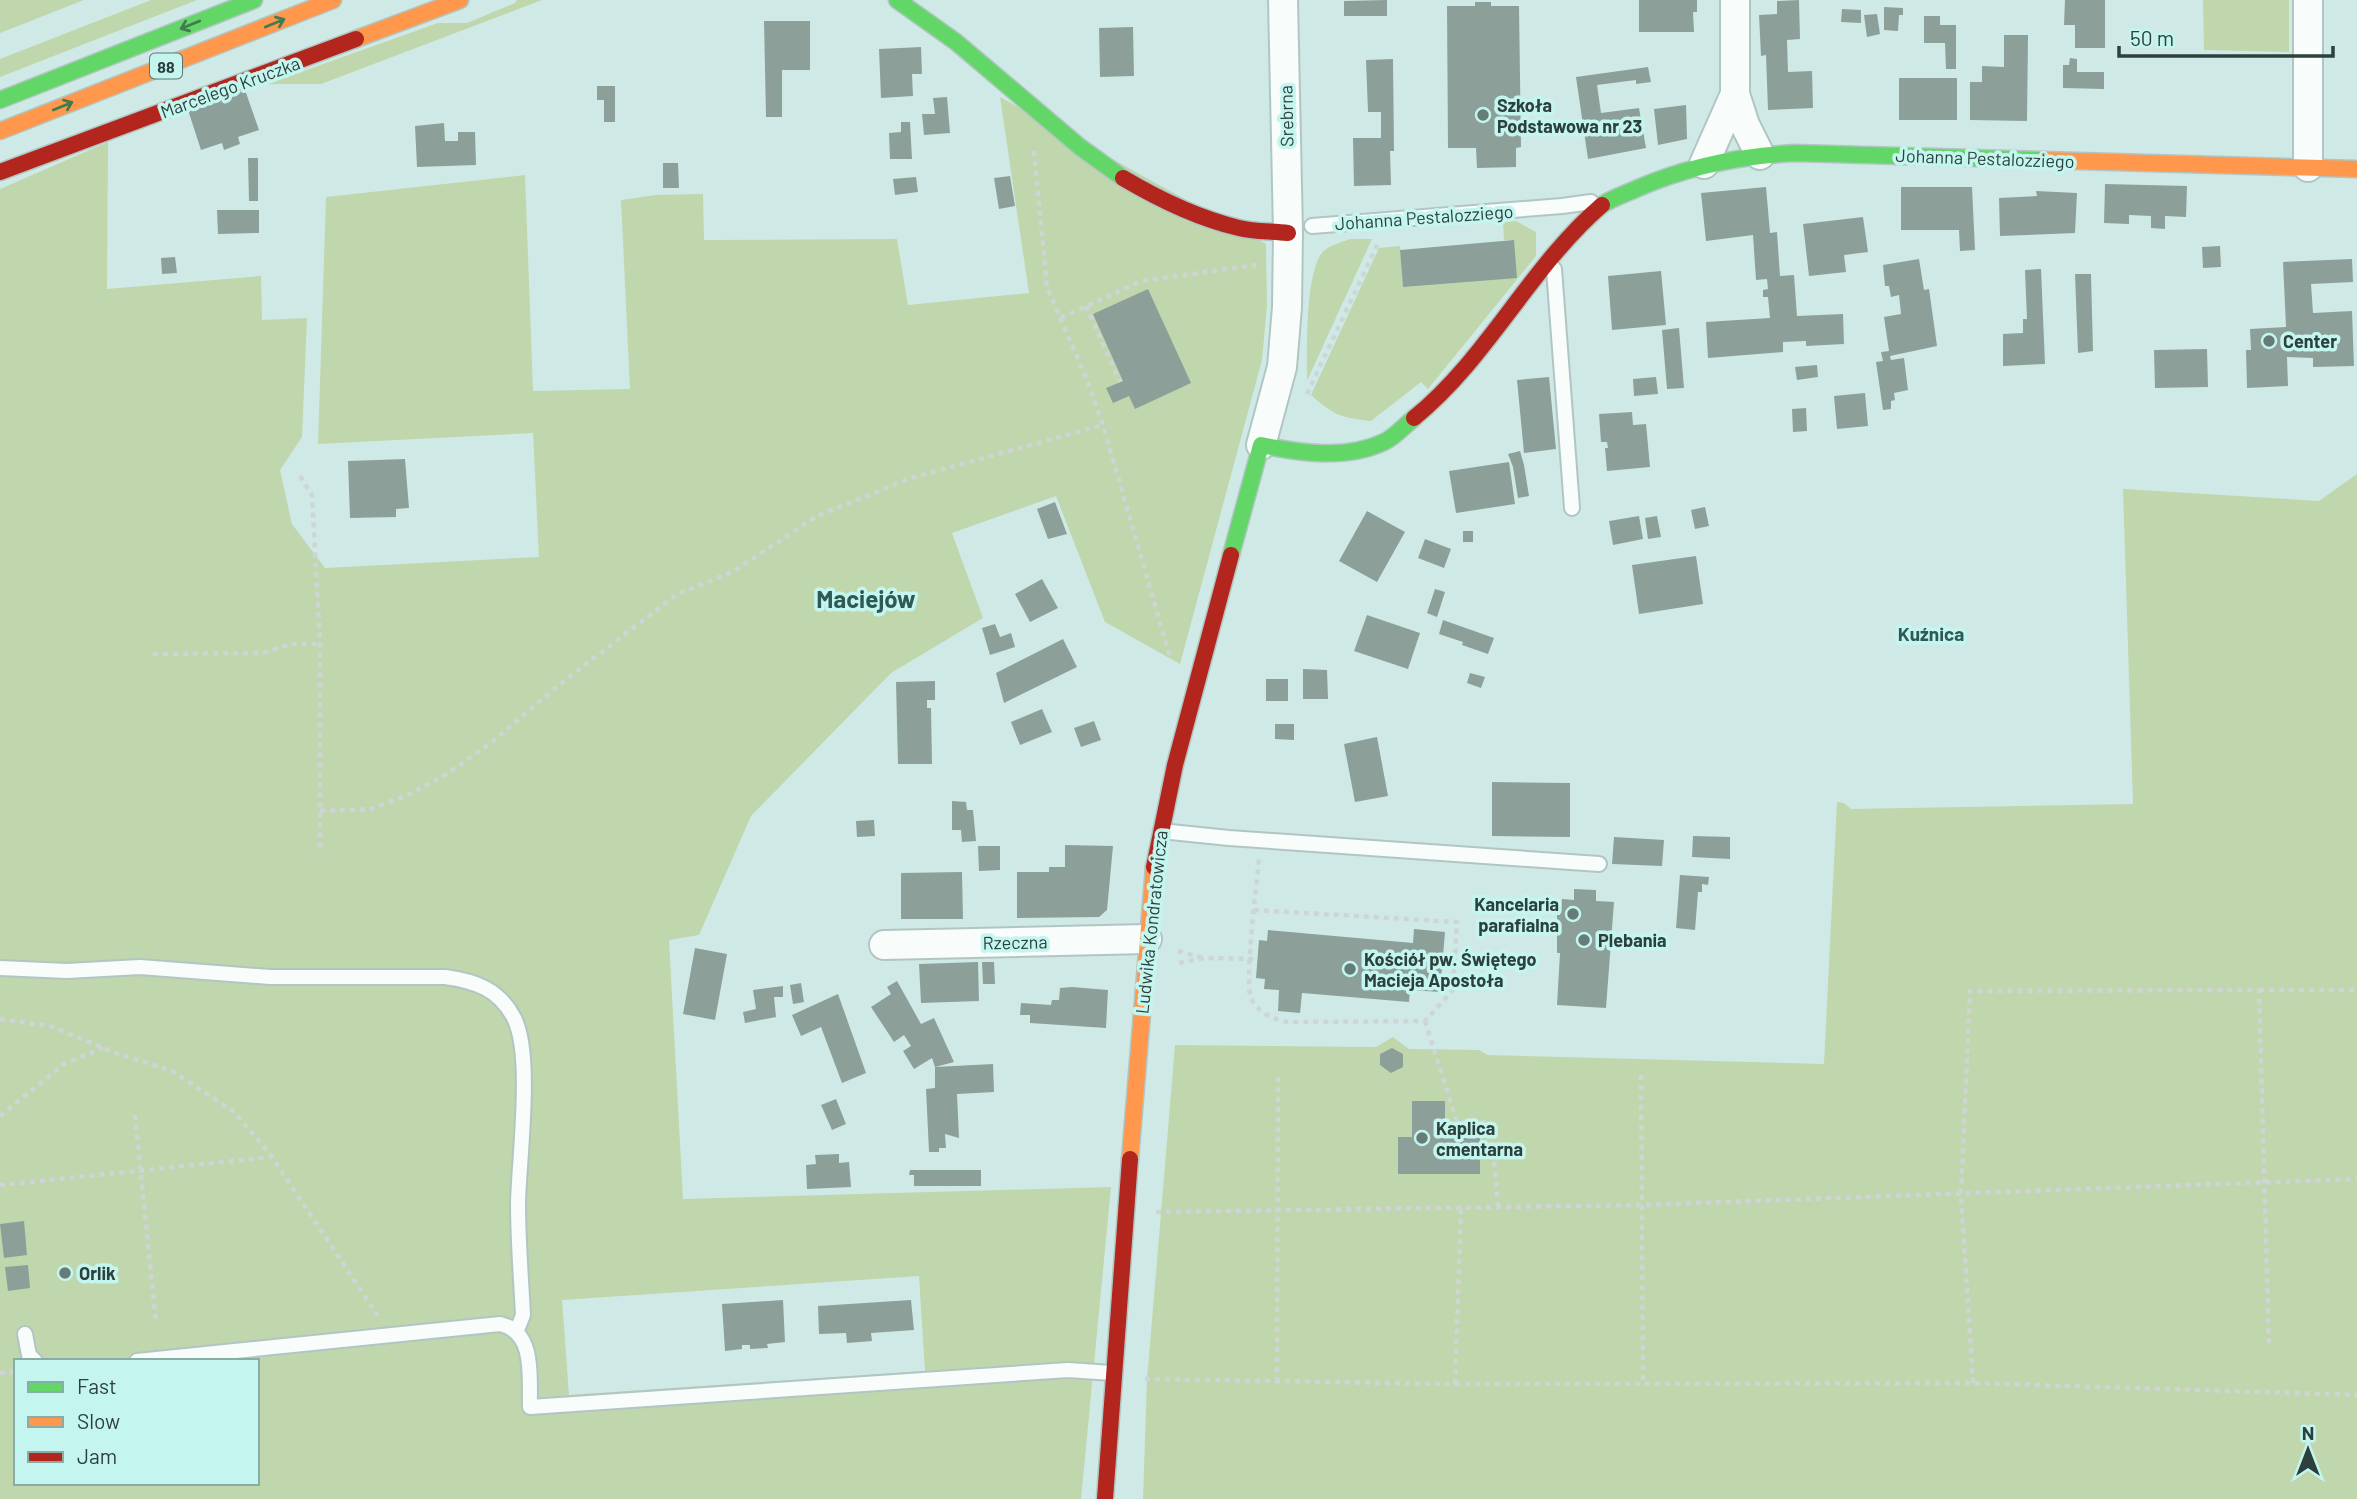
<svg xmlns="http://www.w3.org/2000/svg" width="2357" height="1499" viewBox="0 0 2357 1499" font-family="Barlow,sans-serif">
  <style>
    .green { fill: #c0d6ad; fill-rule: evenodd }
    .building { fill: #8d9f99 }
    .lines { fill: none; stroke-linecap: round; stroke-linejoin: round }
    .lane-casing { stroke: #b1c6c3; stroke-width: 18 }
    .street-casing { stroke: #b1c6c3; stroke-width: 32 }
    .fast-casing { stroke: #b1c6c3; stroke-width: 19 }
    .slow-casing { stroke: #b1c6c3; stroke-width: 19 }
    .jam-casing { stroke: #b1c6c3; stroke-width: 19 }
    .path { stroke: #cdd6d4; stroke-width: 4.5; stroke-dasharray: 5 5; stroke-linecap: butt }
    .lane { stroke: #f8fcfb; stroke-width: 14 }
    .street { stroke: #f8fcfb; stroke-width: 28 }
    .fast { stroke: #63d668; stroke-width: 16 }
    .slow { stroke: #ff974d; stroke-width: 16 }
    .jam { stroke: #b3261e; stroke-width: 16 }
    .oneway { stroke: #427c4e }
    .poi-dot { fill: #657c78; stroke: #c4f5ee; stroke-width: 2.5 }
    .labels { text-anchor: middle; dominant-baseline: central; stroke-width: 7; stroke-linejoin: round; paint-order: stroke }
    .shield { fill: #c4f5ee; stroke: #5a7672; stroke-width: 2 }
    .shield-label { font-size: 16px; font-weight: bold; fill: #2c403d }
    .street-label { font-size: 18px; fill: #2c403d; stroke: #c4f5ee }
    .poi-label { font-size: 18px; font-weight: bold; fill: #2c403d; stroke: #c4f5ee; text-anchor: start }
    .neighbourhood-label { font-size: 19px; font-weight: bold; fill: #2e5a55; stroke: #c4f5ee }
    .district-label { font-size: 24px; font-weight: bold; fill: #2e5a55; stroke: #c4f5ee }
  </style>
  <rect width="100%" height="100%" fill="#cfeae6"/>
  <path class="green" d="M 0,0 L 84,0 L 0,33 Z
    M 151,0 L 197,0 L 0,77 L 0,59 Z
    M 517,0 L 542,0 L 321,84 L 267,84 L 438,23 L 467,23 L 515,3 Z
    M 2203,0 L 2289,0 L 2289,52 L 2204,50 Z
    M 1000,97 L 1266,244 L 1267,305 L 1262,360 L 1180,664 L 1105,622 L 1056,496 L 952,533 L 983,618 L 891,673 L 751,816 L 699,935 L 669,940 L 683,1199 L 1111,1187 L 1081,1499 L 0,1499 L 0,189 L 108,142 L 107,289 L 261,276 L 262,320 L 307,318 L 302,437 L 280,470 L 292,524 L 325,568 L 539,557 L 533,433 L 318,444 L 326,197 L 525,175 L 533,391 L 630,389 L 621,200 L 656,195 L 703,194 L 704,240 L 897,239 L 908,305 L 1029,293 ZM 919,1276 L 925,1371 L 569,1395 L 562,1300 ZM 16,1361 L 257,1361 L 257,1483 L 16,1483 Z
    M 1516,221 L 1536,232 L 1536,256 L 1428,389 L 1421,382 L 1371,421 C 1342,418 1333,415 1311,395 L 1379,248 L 1400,246 L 1403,286 L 1513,240 L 1504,240 L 1503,222 Z
    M 1350,239 L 1372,239 L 1307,381 C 1307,351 1305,278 1321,254 C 1328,245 1340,243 1350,239 Z
    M 2357,474 L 2357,1499 L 1143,1499 L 1147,1380 L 1175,1045 L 1376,1047 L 1393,1037 L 1409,1049 L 1479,1050 L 1488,1055 L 1824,1064 L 1837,802 L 1844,803 L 1851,809 L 2133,804 L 2123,489 L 2319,501 Z"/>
  <path class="building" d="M 1387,0 L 1387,16 L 1344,16 L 1344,1 Z
    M 1639,0 L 1697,0 L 1697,12 L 1693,12 L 1694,32 L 1639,32 Z
    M 1799,0 L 1800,39 L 1787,40 L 1788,72 L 1812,71 L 1813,108 L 1768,110 L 1766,55 L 1761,56 L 1759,15 L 1777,14 L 1777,1 Z
    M 2065,0 L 2105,0 L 2105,48 L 2075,48 L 2075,25 L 2064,25 Z
    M 1475,2 L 1491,2 L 1491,6 L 1519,6 L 1521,147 L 1516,148 L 1516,167 L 1477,168 L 1476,148 L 1448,148 L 1447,6 L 1475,6 Z
    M 1884,7 L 1903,8 L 1903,15 L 1899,15 L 1898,31 L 1884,30 Z
    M 1842,9 L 1861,10 L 1861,23 L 1841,22 Z
    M 1877,14 L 1880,34 L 1867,37 L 1864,15 Z
    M 1924,16 L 1940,16 L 1940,25 L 1956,25 L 1956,69 L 1946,69 L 1945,43 L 1924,43 Z
    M 764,21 L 810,21 L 810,70 L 782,70 L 782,117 L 766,117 Z
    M 1133,27 L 1134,76 L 1100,77 L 1099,28 Z
    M 2004,35 L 2028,35 L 2027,121 L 1970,120 L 1970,82 L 1982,82 L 1982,66 L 2004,67 Z
    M 921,47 L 922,74 L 912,74 L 913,96 L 881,98 L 879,49 Z
    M 2070,58 L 2077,59 L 2077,72 L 2104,72 L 2104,89 L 2063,88 L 2063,65 L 2069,65 Z
    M 1393,59 L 1394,151 L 1390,151 L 1391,185 L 1354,186 L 1353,138 L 1381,138 L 1381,112 L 1368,112 L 1366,60 Z
    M 1648,67 L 1651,82 L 1636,84 L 1636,80 L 1597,85 L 1601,113 L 1639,108 L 1646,148 L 1588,159 L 1576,77 Z
    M 1899,78 L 1957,78 L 1957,120 L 1899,120 Z
    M 597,86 L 615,86 L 615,122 L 604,122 L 604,100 L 597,100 Z
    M 245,90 L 259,130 L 238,137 L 240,144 L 224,150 L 222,143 L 201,150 L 188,110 Z
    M 947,97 L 950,133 L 924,135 L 922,114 L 935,114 L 933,98 Z
    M 1686,105 L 1687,139 L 1658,145 L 1654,109 Z
    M 901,122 L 910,122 L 912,159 L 890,159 L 889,133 L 901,132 Z
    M 444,123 L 445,141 L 458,141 L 458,132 L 475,132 L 476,165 L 417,167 L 415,126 Z
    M 248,158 L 258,158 L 258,201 L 249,201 Z
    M 663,163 L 678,163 L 679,188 L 663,188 Z
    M 1010,176 L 1015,206 L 999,209 L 994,178 Z
    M 916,177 L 918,192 L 895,195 L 893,179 Z
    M 2105,184 L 2187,186 L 2186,217 L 2165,216 L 2165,229 L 2151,228 L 2151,216 L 2129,215 L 2129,224 L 2104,223 Z
    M 1766,187 L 1770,233 L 1777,232 L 1780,276 L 1794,275 L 1797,316 L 1843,314 L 1844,344 L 1806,346 L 1806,341 L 1783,342 L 1783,352 L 1708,358 L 1706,322 L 1770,318 L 1768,297 L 1763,297 L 1763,290 L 1768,289 L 1767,279 L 1756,280 L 1753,235 L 1706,241 L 1701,193 Z
    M 1901,187 L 1972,187 L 1975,250 L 1960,251 L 1959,230 L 1901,230 Z
    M 2036,191 L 2077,193 L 2075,233 L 2000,236 L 1999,198 L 2037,196 Z
    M 217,210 L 259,210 L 259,233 L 218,234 Z
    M 1863,217 L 1868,252 L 1844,255 L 1846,272 L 1809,276 L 1803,224 Z
    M 1514,240 L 1517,278 L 1403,287 L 1400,250 Z
    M 2220,246 L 2221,267 L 2203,268 L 2202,247 Z
    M 175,257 L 177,273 L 162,274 L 161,258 Z
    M 1919,259 L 1924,290 L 1929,289 L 1937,346 L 1890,356 L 1891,360 L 1904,358 L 1908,390 L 1894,393 L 1895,400 L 1891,401 L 1891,409 L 1883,410 L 1876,362 L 1883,361 L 1881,352 L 1889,351 L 1884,317 L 1901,314 L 1899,295 L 1891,297 L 1889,286 L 1885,286 L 1883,265 Z
    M 2352,259 L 2353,282 L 2311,284 L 2313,313 L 2352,311 L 2354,366 L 2313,367 L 2313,358 L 2287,357 L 2288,386 L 2247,388 L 2246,350 L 2251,350 L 2250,329 L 2286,327 L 2283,262 Z
    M 2041,269 L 2045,364 L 2003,366 L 2003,334 L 2023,333 L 2023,319 L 2027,319 L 2025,270 Z
    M 1661,271 L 1666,325 L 1612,330 L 1608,276 Z
    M 2075,274 L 2091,274 L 2093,351 L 2078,353 Z
    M 1148,289 L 1191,383 L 1135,409 L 1129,396 L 1113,403 L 1106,388 L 1123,381 L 1093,314 Z
    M 1679,328 L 1684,388 L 1667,389 L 1662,330 Z
    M 2207,349 L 2208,387 L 2155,388 L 2154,350 Z
    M 1817,365 L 1818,377 L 1797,380 L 1795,367 Z
    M 1549,377 L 1556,449 L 1524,453 L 1517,380 Z
    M 1656,377 L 1658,394 L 1634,396 L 1633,379 Z
    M 1865,393 L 1868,426 L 1837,429 L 1834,396 Z
    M 1806,408 L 1807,431 L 1793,432 L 1792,409 Z
    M 1632,412 L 1633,425 L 1646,424 L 1650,467 L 1607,471 L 1605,448 L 1608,448 L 1607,442 L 1601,442 L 1599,414 Z
    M 1520,451 L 1524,465 L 1529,496 L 1518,498 L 1513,467 L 1508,454 Z
    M 405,459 L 409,508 L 396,509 L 396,517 L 350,518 L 348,461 Z
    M 1509,462 L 1515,504 L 1456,513 L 1449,471 Z
    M 1055,502 L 1067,534 L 1048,539 L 1037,509 Z
    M 1705,507 L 1709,526 L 1695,529 L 1691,510 Z
    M 1367,511 L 1405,532 L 1377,582 L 1339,561 Z
    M 1639,516 L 1643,539 L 1613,545 L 1609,521 Z
    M 1657,516 L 1661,537 L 1648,539 L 1645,518 Z
    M 1463,531 L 1473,531 L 1473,542 L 1463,542 Z
    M 1425,539 L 1451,549 L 1444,568 L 1418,558 Z
    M 1696,556 L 1703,604 L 1639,614 L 1632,565 Z
    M 1042,579 L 1058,608 L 1030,622 L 1015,594 Z
    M 1435,589 L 1445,592 L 1437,617 L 1427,613 Z
    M 1367,615 L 1420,633 L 1408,669 L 1354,651 Z
    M 1443,620 L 1494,638 L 1488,654 L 1462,645 L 1463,642 L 1439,634 Z
    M 995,624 L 1000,637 L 1011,633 L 1015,647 L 990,655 L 982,628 Z
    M 1063,639 L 1077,667 L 1004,703 L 996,673 Z
    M 1303,669 L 1327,670 L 1328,699 L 1303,699 Z
    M 1470,673 L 1485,677 L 1481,688 L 1467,683 Z
    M 1266,679 L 1288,679 L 1288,701 L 1266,701 Z
    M 935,681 L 935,700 L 927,700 L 927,708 L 931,708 L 932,764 L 898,764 L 896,682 Z
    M 1042,709 L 1052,732 L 1020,745 L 1011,722 Z
    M 1094,721 L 1101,740 L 1081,747 L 1074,728 Z
    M 1275,724 L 1294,724 L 1294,740 L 1275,739 Z
    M 1377,737 L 1388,796 L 1355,802 L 1344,744 Z
    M 1492,782 L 1570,783 L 1570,837 L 1492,836 Z
    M 952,801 L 966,802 L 967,810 L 973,810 L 976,841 L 962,842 L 961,830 L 952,830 Z
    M 874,820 L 875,836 L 857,837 L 856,821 Z
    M 1693,836 L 1730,837 L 1730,859 L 1692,857 Z
    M 1614,837 L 1664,840 L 1662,866 L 1612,864 Z
    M 1065,845 L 1113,846 L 1107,910 L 1099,917 L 1017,918 L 1017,872 L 1049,872 L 1049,867 L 1065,867 Z
    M 978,846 L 1000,846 L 1000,870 L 979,871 Z
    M 962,872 L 963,919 L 901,919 L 901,873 Z
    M 1680,875 L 1709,877 L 1708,885 L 1702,884 L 1702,892 L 1698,892 L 1695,930 L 1676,928 Z
    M 1574,889 L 1596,890 L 1596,901 L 1614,902 L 1606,1008 L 1557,1005 L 1560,953 L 1557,953 L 1557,915 L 1560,915 L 1562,899 L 1574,900 Z
    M 1414,929 L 1445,932 L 1440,992 L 1410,990 L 1409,1002 L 1302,993 L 1300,1013 L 1278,1011 L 1279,990 L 1264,989 L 1265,979 L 1256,978 L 1259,940 L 1267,941 L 1268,930 L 1413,943 Z
    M 695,948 L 727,954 L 715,1020 L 683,1014 Z
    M 978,962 L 979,1001 L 921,1003 L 919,964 Z
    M 982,962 L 994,962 L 995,984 L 983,984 Z
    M 897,981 L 921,1024 L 934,1018 L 954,1062 L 935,1067 L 932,1058 L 914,1069 L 903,1051 L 911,1046 L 904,1035 L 894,1042 L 871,1007 L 891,994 L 887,987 Z
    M 801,983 L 804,1002 L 793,1004 L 790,985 Z
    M 783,986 L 783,997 L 774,997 L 776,1017 L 745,1023 L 743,1012 L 756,1009 L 753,990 Z
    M 1072,987 L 1108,990 L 1106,1028 L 1030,1023 L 1030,1015 L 1020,1015 L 1021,1003 L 1051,1005 L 1052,1000 L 1059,1000 L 1060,988 Z
    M 838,994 L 866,1073 L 842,1083 L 821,1027 L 801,1036 L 792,1015 Z
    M 1392,1048 L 1403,1054 L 1403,1067 L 1391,1073 L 1380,1065 L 1380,1054 Z
    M 993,1064 L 994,1092 L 957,1094 L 959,1138 L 945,1134 L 946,1148 L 939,1148 L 939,1152 L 929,1152 L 926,1089 L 935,1088 L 935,1067 Z
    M 836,1099 L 846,1124 L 832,1130 L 821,1105 Z
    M 1412,1101 L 1445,1101 L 1445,1138 L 1480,1138 L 1480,1174 L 1398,1174 L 1398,1137 L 1412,1137 Z
    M 839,1154 L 839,1163 L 849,1162 L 851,1187 L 807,1189 L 806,1165 L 816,1164 L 815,1155 Z
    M 910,1170 L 981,1170 L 981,1186 L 914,1186 L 914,1175 L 909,1175 Z
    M 24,1221 L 27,1255 L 4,1258 L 0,1224 Z
    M 28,1265 L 30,1288 L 8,1291 L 5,1267 Z
    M 783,1300 L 785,1342 L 767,1344 L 768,1348 L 750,1349 L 750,1345 L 742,1345 L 742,1349 L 725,1351 L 722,1304 Z
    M 911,1300 L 914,1330 L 871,1333 L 872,1341 L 847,1343 L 846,1333 L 819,1334 L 818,1306 Z"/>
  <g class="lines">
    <g class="lane-casing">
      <path id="lane" d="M 1312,226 L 1562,206 L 1591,202
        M 1554,269 L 1572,508
        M 1161,831 L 1229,838 L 1599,864
        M 0,968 L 67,971 L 140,967 L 270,977 L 445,977 C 475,981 499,989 514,1018 C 533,1054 519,1158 518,1203 C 518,1240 521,1277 523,1315 L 517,1330
        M 25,1334 L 29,1355 L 35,1361
        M 137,1361 L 500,1324 C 536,1332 529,1378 530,1407 L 1068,1370 L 1112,1373"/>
    </g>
    <g class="street-casing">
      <path id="street" d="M 1735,0 L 1735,94 L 1745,125 L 1760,155
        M 2308,0 L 2308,167
        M 1704,164 L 1735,94
        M 1261,445 L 1282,367 L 1287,307 L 1288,233 L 1283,0
        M 884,945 L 1147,939"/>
    </g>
    <g class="fast-casing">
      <path id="fast" d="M 897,0 L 956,42 L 1080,147 L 1123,178
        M 0,100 L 254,0
        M 1602,205 C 1612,198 1625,194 1636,189 C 1688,166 1739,156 1795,153 L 2043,160
        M 1231,555 L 1261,445 C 1300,453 1346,460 1384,442 C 1395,437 1404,426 1414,418"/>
    </g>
    <g class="slow-casing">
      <path id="slow" d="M 356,39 L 460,0
        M 0,131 L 333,0
        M 2043,160 L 2357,169
        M 1130,1159 L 1154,867"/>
    </g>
    <g class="jam-casing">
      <path id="jam" d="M 0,172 L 356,39
        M 1123,178 C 1160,200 1197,218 1239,228 C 1254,232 1272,231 1288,233
        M 1414,418 C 1488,358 1530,267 1602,205
        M 1154,867 L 1175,765 L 1231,555
        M 1105,1499 L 1130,1159"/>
    </g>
    <path class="path" d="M 1034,151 L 1047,287 L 1087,380 L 1103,425 L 1170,657
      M 1086,306 L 1120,382
      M 1061,318 L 1141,281 L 1256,265
      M 1307,394 L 1379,241
      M 300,476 L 312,495 L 320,644 L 320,853
      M 153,654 L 263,653 L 291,644 L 320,644
      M 320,811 L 371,809 L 410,794 L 445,775 L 491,743 L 555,688 L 676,595 L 734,571 L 817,516 L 911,478 L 1103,425
      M 1254,910 L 1457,922 L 1453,990 L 1425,1021 L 1291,1022 C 1275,1021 1258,1013 1251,998 C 1244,984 1257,881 1259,859
      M 1178,951 L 1203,958
      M 1179,963 L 1204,958 L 1258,959
      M 2259,990 L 2357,990
      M 0,1019 L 50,1026 L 116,1053 L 172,1071 L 233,1111 L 272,1156
      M 1425,1021 L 1457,1122 L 1491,1122 L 1498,1207
      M 1641,1075 L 1643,1384
      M 135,1115 L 156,1323
      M 0,1116 L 64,1064 L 103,1048
      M 0,1185 L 272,1157 L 378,1316
      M 1156,1212 L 1641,1205 L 2357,1179
      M 0,1373 L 16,1372
      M 1145,1379 L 1455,1384 L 1973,1383 L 2357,1395
      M 1277,1382 L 1278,1073
      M 1973,1383 L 1961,1194 L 1970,991 L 2259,990 L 2269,1345
      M 1455,1384 L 1461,1208"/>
    <use href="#lane" class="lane"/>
    <use href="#street" class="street"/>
    <use href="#fast" class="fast"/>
    <use href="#slow" class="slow"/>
    <use href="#jam" class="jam"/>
  </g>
  <defs><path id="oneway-shaft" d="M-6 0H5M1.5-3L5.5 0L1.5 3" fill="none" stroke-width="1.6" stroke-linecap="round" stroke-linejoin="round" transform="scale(1.75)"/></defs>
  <g class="oneway">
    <use href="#oneway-shaft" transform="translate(275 23) rotate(-22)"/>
    <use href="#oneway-shaft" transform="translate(190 25) rotate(158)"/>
    <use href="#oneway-shaft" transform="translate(63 106) rotate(-22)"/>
  </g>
  <g class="poi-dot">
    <circle cx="1483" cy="115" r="7"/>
    <circle cx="2269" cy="341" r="7"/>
    <circle cx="1573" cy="914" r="7"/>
    <circle cx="1584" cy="940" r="7"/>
    <circle cx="1350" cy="969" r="7"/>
    <circle cx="1422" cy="1138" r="7"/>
    <circle cx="65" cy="1273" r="7"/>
  </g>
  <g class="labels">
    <rect class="shield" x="150" y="53.5" width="32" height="25" rx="5"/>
    <g class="shield-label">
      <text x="166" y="66">88</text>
    </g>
    <g class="street-label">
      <text transform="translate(230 87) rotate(-20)">Marcelego Kruczka</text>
      <text transform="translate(1286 116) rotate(-91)">Srebrna</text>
      <text transform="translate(1985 158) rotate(2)">Johanna Pestalozziego</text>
      <text transform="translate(1424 217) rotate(-4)">Johanna Pestalozziego</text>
      <text transform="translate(1151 922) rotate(-84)">Ludwika Kondratowicza</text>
      <text transform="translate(1015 942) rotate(-1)">Rzeczna</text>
    </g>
    <g class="poi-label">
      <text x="1497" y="105">Szkoła<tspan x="1497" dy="21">Podstawowa nr 23</tspan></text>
      <text x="2283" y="341">Center</text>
      <text x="1559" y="904" text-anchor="end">Kancelaria<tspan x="1559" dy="21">parafialna</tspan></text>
      <text x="1598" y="940">Plebania</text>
      <text x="1364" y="959">Kościół pw. Świętego<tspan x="1364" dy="21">Macieja Apostoła</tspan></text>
      <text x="1436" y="1128">Kaplica<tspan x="1436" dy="21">cmentarna</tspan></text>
      <text x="79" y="1273">Orlik</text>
    </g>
    <g class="neighbourhood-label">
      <text x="1931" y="633">Kuźnica</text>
    </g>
    <g class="district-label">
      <text x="866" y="598">Maciejów</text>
    </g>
  </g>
  <rect x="14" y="1359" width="245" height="126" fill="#c4f5ee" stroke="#87ada7" stroke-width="2"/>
  <rect x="28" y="1382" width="35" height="10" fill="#63d668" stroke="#87ada7" stroke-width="2"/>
  <text x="77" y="1394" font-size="21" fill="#2c403d">Fast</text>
  <rect x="28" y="1417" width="35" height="10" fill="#ff974d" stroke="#87ada7" stroke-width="2"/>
  <text x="77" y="1429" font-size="21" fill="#2c403d">Slow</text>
  <rect x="28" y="1452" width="35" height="10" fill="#b3261e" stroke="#87ada7" stroke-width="2"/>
  <text x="77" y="1464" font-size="21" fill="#2c403d">Jam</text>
  <g transform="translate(2308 1450)" stroke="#c4f5ee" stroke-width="5" paint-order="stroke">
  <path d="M0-5L12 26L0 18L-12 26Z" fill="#2c403d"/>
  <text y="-10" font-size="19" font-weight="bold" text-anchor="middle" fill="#2c403d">N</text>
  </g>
  <path d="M2119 46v10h214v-10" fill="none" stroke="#2c403d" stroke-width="3.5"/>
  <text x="2130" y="46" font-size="21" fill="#2c403d" stroke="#c4f5ee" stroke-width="5" paint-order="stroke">50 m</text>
</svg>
